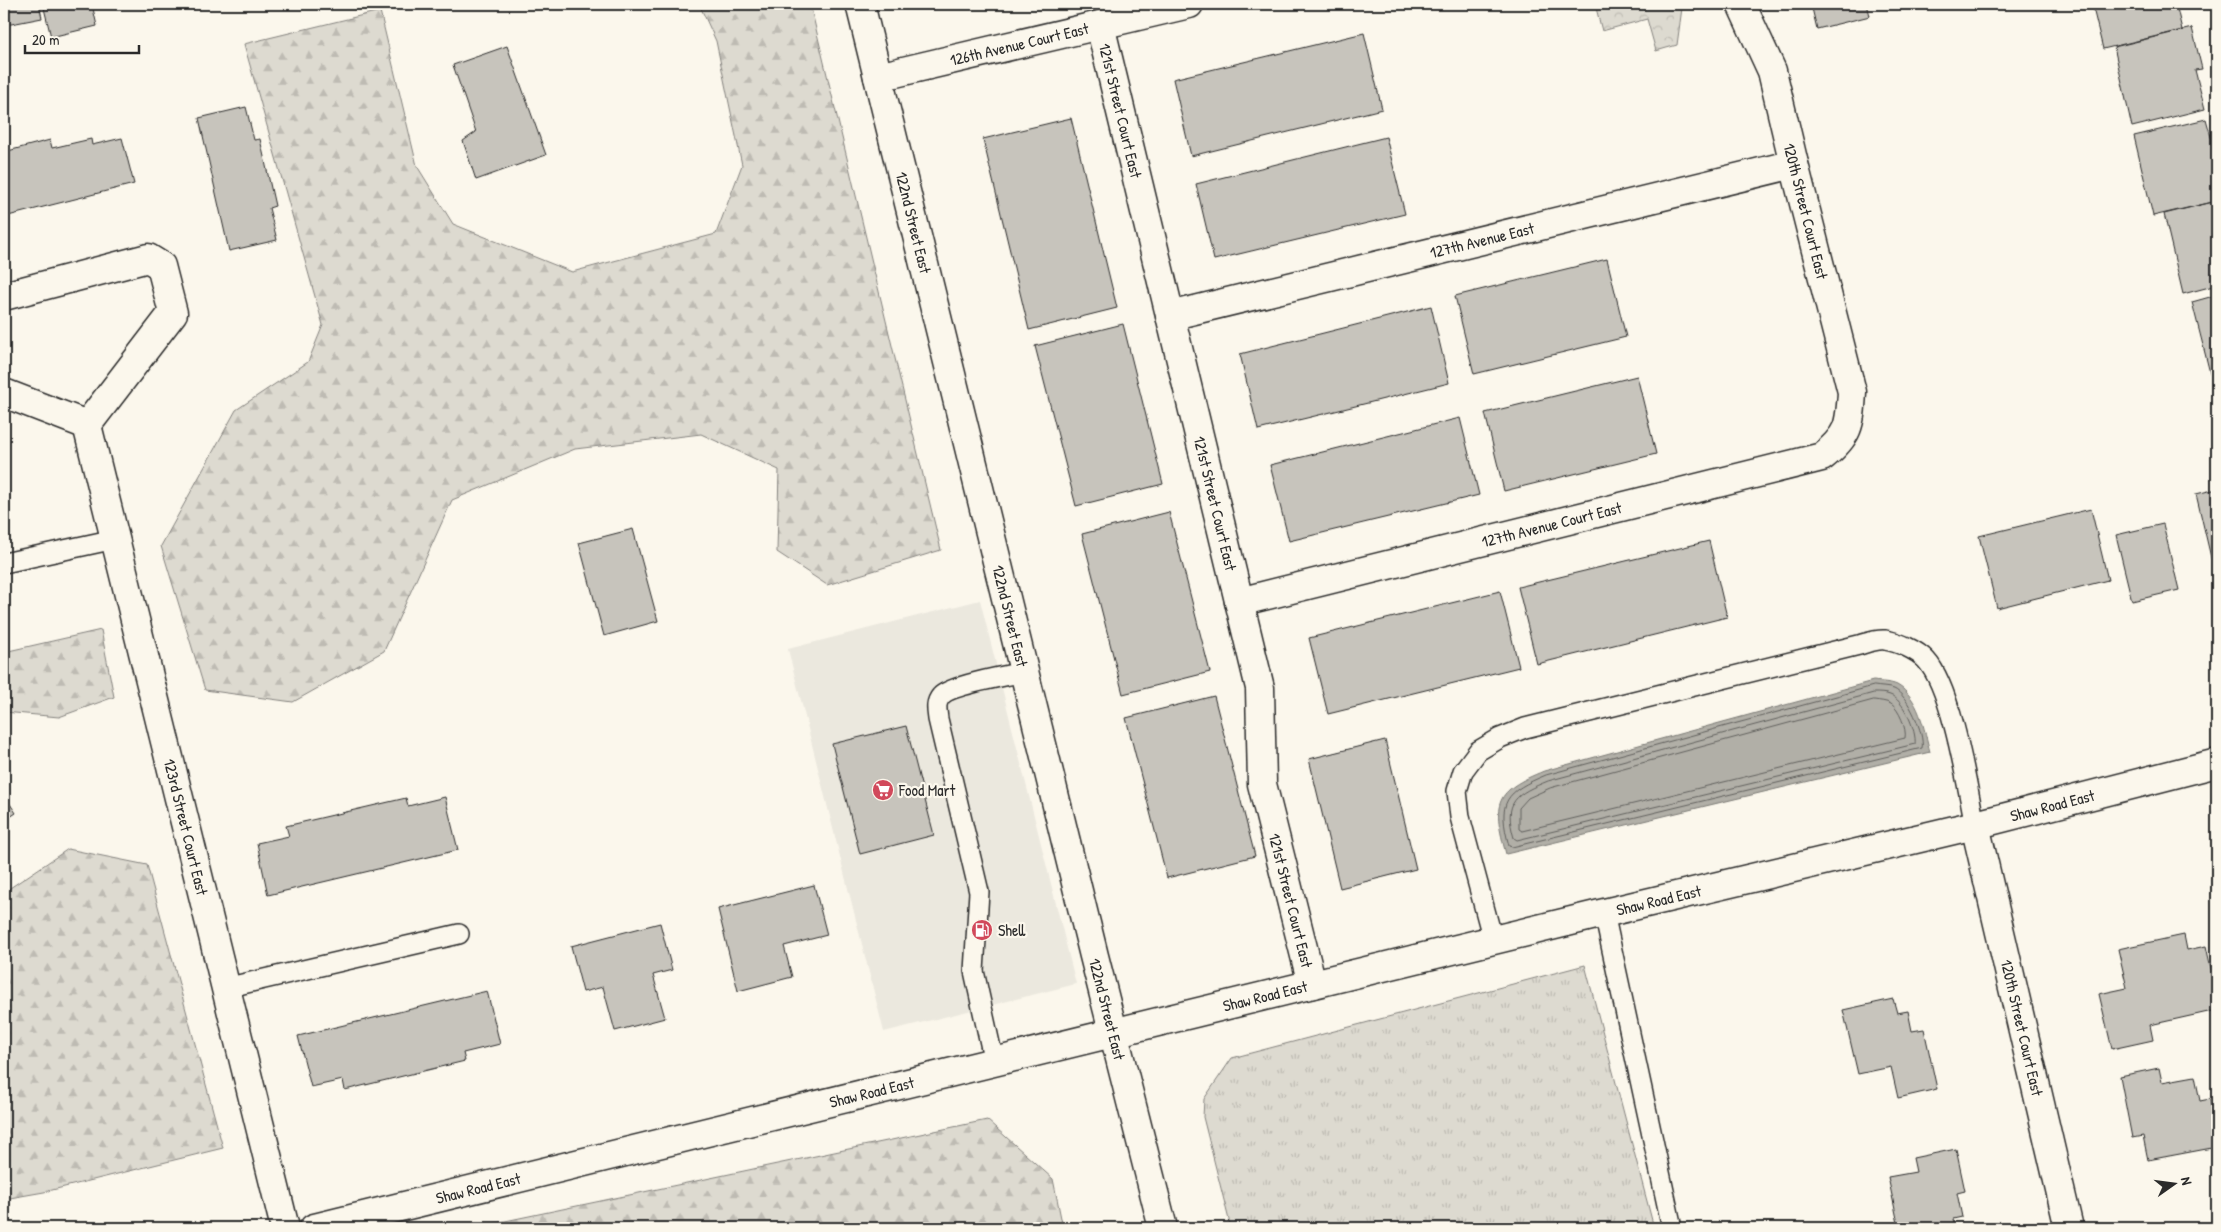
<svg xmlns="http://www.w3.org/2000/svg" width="2221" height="1232" viewBox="0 0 2221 1232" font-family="'Patrick Hand',sans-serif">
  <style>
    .built { fill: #ebe8de }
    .grass { fill: url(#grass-tufts); stroke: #84827e }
    .forest { fill: url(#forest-firs); stroke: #84827e }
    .park { fill: url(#park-crowns); stroke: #84827e }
    .water { fill: #b1afa7; stroke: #7b7a75 }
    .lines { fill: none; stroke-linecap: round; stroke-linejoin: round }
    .shore { stroke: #61605d; stroke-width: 1 }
    .building { fill: #c7c4bc; stroke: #2b2b2b }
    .lane-casing { stroke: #2b2b2b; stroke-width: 22 }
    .street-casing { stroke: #2b2b2b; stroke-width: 31 }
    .secondary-casing { stroke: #2b2b2b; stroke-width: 31 }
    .lane { stroke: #fbf7ec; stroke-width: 19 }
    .street { stroke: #fbf7ec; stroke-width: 28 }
    .secondary { stroke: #fbf7ec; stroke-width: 28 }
    .labels { text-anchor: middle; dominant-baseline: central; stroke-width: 4.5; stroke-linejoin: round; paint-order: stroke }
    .street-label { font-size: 16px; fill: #2b2b2b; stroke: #fbf7ec }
    .poi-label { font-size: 16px; fill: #2b2b2b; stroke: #fbf7ec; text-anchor: start }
  </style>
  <defs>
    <pattern id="grass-tufts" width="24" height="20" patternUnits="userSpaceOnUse" patternTransform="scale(1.25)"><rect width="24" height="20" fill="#dddad0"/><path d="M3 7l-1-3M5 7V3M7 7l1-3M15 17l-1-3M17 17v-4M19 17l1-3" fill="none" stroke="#bebbb3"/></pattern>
    <pattern id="forest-firs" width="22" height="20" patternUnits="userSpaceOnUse" patternTransform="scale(1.25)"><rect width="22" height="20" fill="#dddad0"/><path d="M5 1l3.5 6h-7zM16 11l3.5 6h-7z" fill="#bebbb3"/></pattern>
    <pattern id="park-crowns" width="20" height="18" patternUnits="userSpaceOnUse" patternTransform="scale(1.25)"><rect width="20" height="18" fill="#dddad0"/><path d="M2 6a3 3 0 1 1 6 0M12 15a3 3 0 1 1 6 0" fill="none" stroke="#bebbb3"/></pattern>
  </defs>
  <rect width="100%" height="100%" fill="#fbf7ec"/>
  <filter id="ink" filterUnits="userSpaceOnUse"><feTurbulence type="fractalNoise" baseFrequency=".02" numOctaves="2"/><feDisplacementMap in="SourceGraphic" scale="10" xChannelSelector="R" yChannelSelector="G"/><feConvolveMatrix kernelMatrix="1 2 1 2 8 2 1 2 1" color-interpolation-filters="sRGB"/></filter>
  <g filter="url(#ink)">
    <path class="built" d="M 980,600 L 1076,984 L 884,1032 L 788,649 Z"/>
    <path class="grass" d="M 1585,965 L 1654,1228 L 1231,1228 L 1203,1117 L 1204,1099 L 1232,1058 Z"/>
    <path class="forest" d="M 699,4 L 810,4 L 941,550 L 827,585 L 777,552 L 779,470 L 701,434 L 575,449 L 452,500 L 384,651 L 293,702 L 205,690 L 161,546 L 236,410 L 308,362 L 323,325 L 244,44 L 380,11 L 417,166 L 453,224 L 572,272 L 716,234 L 742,165 L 716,41 Z
      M 101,630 L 114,697 L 59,717 L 4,712 L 4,652 Z
      M 68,849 L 147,865 L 223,1148 L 44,1192 L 4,1199 L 4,892 Z
      M 987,1120 L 1053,1179 L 1063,1228 L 472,1228 Z"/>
    <path class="park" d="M 1595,4 L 1665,4 L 1670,7 L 1682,8 L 1677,45 L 1656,51 L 1647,19 L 1602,31 Z"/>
    <path class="water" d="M 1873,681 C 1881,682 1891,682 1897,685 C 1919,697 1924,729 1930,752 L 1506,854 C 1492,803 1494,791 1544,771 Z"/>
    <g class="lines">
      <path class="shore" d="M 1874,686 C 1880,687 1888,687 1894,689 C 1908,695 1925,734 1922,748 L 1512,847 L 1509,846 C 1497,801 1505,792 1546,775 Z
        M 1874,693 C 1879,693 1885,693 1890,695 C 1903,699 1917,731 1915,744 L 1517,840 L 1514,838 C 1503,801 1516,794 1548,781 Z
        M 1874,700 C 1880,701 1886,701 1891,704 C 1899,709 1907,729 1905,738 L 1522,831 L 1519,829 L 1519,808 L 1528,798 L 1550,788 Z"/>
    </g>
    <path class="building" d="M 4,4 L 39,4 L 42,18 L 6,25 Z
      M 43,4 L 92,4 L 97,26 L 51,37 Z
      M 1811,4 L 1867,4 L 1870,16 L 1817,29 Z
      M 2092,4 L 2176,4 L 2182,30 L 2103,49 Z
      M 2192,28 L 2202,69 L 2195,70 L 2205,109 L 2132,127 L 2114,47 Z
      M 1364,33 L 1382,109 L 1191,156 L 1173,79 Z
      M 507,46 L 546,155 L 476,180 L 463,141 L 476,132 L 453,65 Z
      M 246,107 L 254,140 L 260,139 L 275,206 L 269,208 L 277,240 L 229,251 L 199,118 Z
      M 1071,118 L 1117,308 L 1029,330 L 983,139 Z
      M 2206,119 L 2217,158 L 2217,201 L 2153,216 L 2134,136 Z
      M 1386,137 L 1405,214 L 1214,260 L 1196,184 Z
      M 122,138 L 134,184 L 4,217 L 4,152 L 50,140 L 52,148 L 91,139 L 92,145 Z
      M 2217,201 L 2217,285 L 2183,294 L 2164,214 Z
      M 1607,259 L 1626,337 L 1474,374 L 1455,296 Z
      M 2217,295 L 2217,380 L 2212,381 L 2192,302 Z
      M 1431,306 L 1449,383 L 1258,430 L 1240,354 Z
      M 1123,324 L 1163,484 L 1076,506 L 1035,346 Z
      M 1637,376 L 1656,454 L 1504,491 L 1485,413 Z
      M 1460,418 L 1479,495 L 1289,541 L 1270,465 Z
      M 2217,489 L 2217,583 L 2196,494 Z
      M 2091,509 L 2108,580 L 1997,608 L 1979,536 Z
      M 1169,512 L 1210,672 L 1123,694 L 1082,534 Z
      M 2163,524 L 2179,590 L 2132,601 L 2116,535 Z
      M 633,529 L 658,621 L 604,636 L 579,543 Z
      M 1709,541 L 1727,617 L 1537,664 L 1518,587 Z
      M 1500,591 L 1519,667 L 1328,714 L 1309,638 Z
      M 1214,696 L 1255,856 L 1167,878 L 1126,718 Z
      M 906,726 L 934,835 L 860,854 L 832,744 Z
      M 1385,740 L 1416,869 L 1340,888 L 1309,759 Z
      M 4,795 L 16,813 L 4,821 Z
      M 445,797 L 458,850 L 268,895 L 257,843 L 289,836 L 286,826 L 406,798 L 408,806 Z
      M 814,885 L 827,935 L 784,946 L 792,977 L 738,991 L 718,909 Z
      M 660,923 L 672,970 L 653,975 L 665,1018 L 615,1031 L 603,987 L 583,992 L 571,946 Z
      M 2184,935 L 2187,950 L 2206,946 L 2217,995 L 2217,1010 L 2150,1025 L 2153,1040 L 2112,1049 L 2099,994 L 2127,988 L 2118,949 Z
      M 487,991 L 500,1044 L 463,1053 L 465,1061 L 345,1090 L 343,1080 L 311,1087 L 298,1036 Z
      M 1893,999 L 1897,1013 L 1908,1011 L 1912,1031 L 1924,1029 L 1937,1089 L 1898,1098 L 1891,1067 L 1858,1074 L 1843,1010 Z
      M 2159,1068 L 2162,1082 L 2195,1076 L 2200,1101 L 2210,1099 L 2217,1147 L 2148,1160 L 2143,1136 L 2132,1138 L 2120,1076 Z
      M 1956,1149 L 1965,1191 L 1957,1193 L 1962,1217 L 1953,1219 L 1955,1228 L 1899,1228 L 1888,1177 L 1916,1172 L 1913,1158 Z"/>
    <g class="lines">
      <g class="lane-casing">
        <path id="lane" d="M 4,563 L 115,539
          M 1604,913 L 1672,1228
          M 1493,940 L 1460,817 L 1457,791 L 1463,771 L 1478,751 L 1500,738 L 1525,728 L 1859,645 C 1866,643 1877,639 1885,640 C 1898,642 1917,650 1926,660 C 1952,688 1967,786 1975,825
          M 225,988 L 459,934
          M 994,1062 L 974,971 L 979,892 L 938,719 C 937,710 935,703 941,696 C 949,686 1009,675 1024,672"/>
      </g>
      <g class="street-casing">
        <g id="street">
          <path id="s1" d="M 1100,25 L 1260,688 L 1262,784 L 1312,984"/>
          <path id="s2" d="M 878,77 L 1189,4"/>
          <path d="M 4,296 L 148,258 L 161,266 L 173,313 L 87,425"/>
          <path id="s3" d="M 1170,316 L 1794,164"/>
          <path d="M 4,393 L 87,425"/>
          <path id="s4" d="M 87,425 L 285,1228"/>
          <path id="s5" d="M 1239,602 L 1822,457 C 1849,435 1850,426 1852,392 L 1794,164 L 1772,71 L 1741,4"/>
          <path id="s6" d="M 1975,825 L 2069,1228"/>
        </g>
      </g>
      <g class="secondary-casing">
        <g id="secondary">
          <path id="s7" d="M 860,4 L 1094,956 L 1163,1228"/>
          <path id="s8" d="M 314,1228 L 1604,913 L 1975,825 L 2217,763"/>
        </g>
      </g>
      <use href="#lane" class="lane"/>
      <use href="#street" class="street"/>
      <use href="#secondary" class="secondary"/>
    </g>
  </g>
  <defs>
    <g id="supermarket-disc" transform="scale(1.125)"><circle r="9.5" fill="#d1495b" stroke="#fbf7ec"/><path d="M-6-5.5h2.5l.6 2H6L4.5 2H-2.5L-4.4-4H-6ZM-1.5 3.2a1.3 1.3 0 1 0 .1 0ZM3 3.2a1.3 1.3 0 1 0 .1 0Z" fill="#fff"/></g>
    <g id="fuel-disc" transform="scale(1.125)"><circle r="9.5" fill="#d1495b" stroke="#fbf7ec"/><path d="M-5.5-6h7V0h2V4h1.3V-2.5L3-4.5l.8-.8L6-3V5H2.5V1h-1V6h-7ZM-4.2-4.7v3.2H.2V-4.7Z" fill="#fff"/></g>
  </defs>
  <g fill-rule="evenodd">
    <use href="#supermarket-disc" x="883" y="790"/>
    <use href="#fuel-disc" x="982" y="930"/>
  </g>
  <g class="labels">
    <g class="street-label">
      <text stroke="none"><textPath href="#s2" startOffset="145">126th Avenue Court East</textPath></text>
      <text stroke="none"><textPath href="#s1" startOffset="88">121st Street Court East</textPath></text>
      <text transform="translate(1806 211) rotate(76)">120th Street Court East</text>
      <text stroke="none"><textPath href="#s7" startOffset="225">122nd Street East</textPath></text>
      <text stroke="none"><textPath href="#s3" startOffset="321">127th Avenue East</textPath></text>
      <text stroke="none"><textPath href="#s1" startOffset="492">121st Street Court East</textPath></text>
      <text stroke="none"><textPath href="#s5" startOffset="322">127th Avenue Court East</textPath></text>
      <text stroke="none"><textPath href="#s7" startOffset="630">122nd Street East</textPath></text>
      <text stroke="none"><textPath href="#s8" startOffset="1789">Shaw Road East</textPath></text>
      <text stroke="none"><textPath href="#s4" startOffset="414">123rd Street Court East</textPath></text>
      <text stroke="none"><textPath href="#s1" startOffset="898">121st Street Court East</textPath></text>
      <text stroke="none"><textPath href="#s8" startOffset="1384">Shaw Road East</textPath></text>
      <text stroke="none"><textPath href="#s8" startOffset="979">Shaw Road East</textPath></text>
      <text stroke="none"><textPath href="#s7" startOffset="1035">122nd Street East</textPath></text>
      <text stroke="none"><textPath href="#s6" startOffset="208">120th Street Court East</textPath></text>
      <text stroke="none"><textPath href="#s8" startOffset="574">Shaw Road East</textPath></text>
      <text stroke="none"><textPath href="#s8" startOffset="169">Shaw Road East</textPath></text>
    </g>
    <g class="poi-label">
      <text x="899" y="790">Food Mart</text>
      <text x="998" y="930">Shell</text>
    </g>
  </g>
  <rect width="2221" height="1232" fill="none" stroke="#fbf7ec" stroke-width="20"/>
  <rect x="10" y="10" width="2201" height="1212" fill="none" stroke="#2b2b2b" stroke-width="2" filter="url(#ink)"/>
  <g transform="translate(2174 1184) rotate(76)" stroke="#fbf7ec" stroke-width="4" paint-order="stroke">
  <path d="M0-4L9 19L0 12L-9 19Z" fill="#2b2b2b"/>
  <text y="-8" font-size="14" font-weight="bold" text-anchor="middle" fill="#2b2b2b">N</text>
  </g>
  <path d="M25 45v8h114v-8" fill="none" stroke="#2b2b2b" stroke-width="2.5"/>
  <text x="32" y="45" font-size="15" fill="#2b2b2b" stroke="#fbf7ec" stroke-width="4" paint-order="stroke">20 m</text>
</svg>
